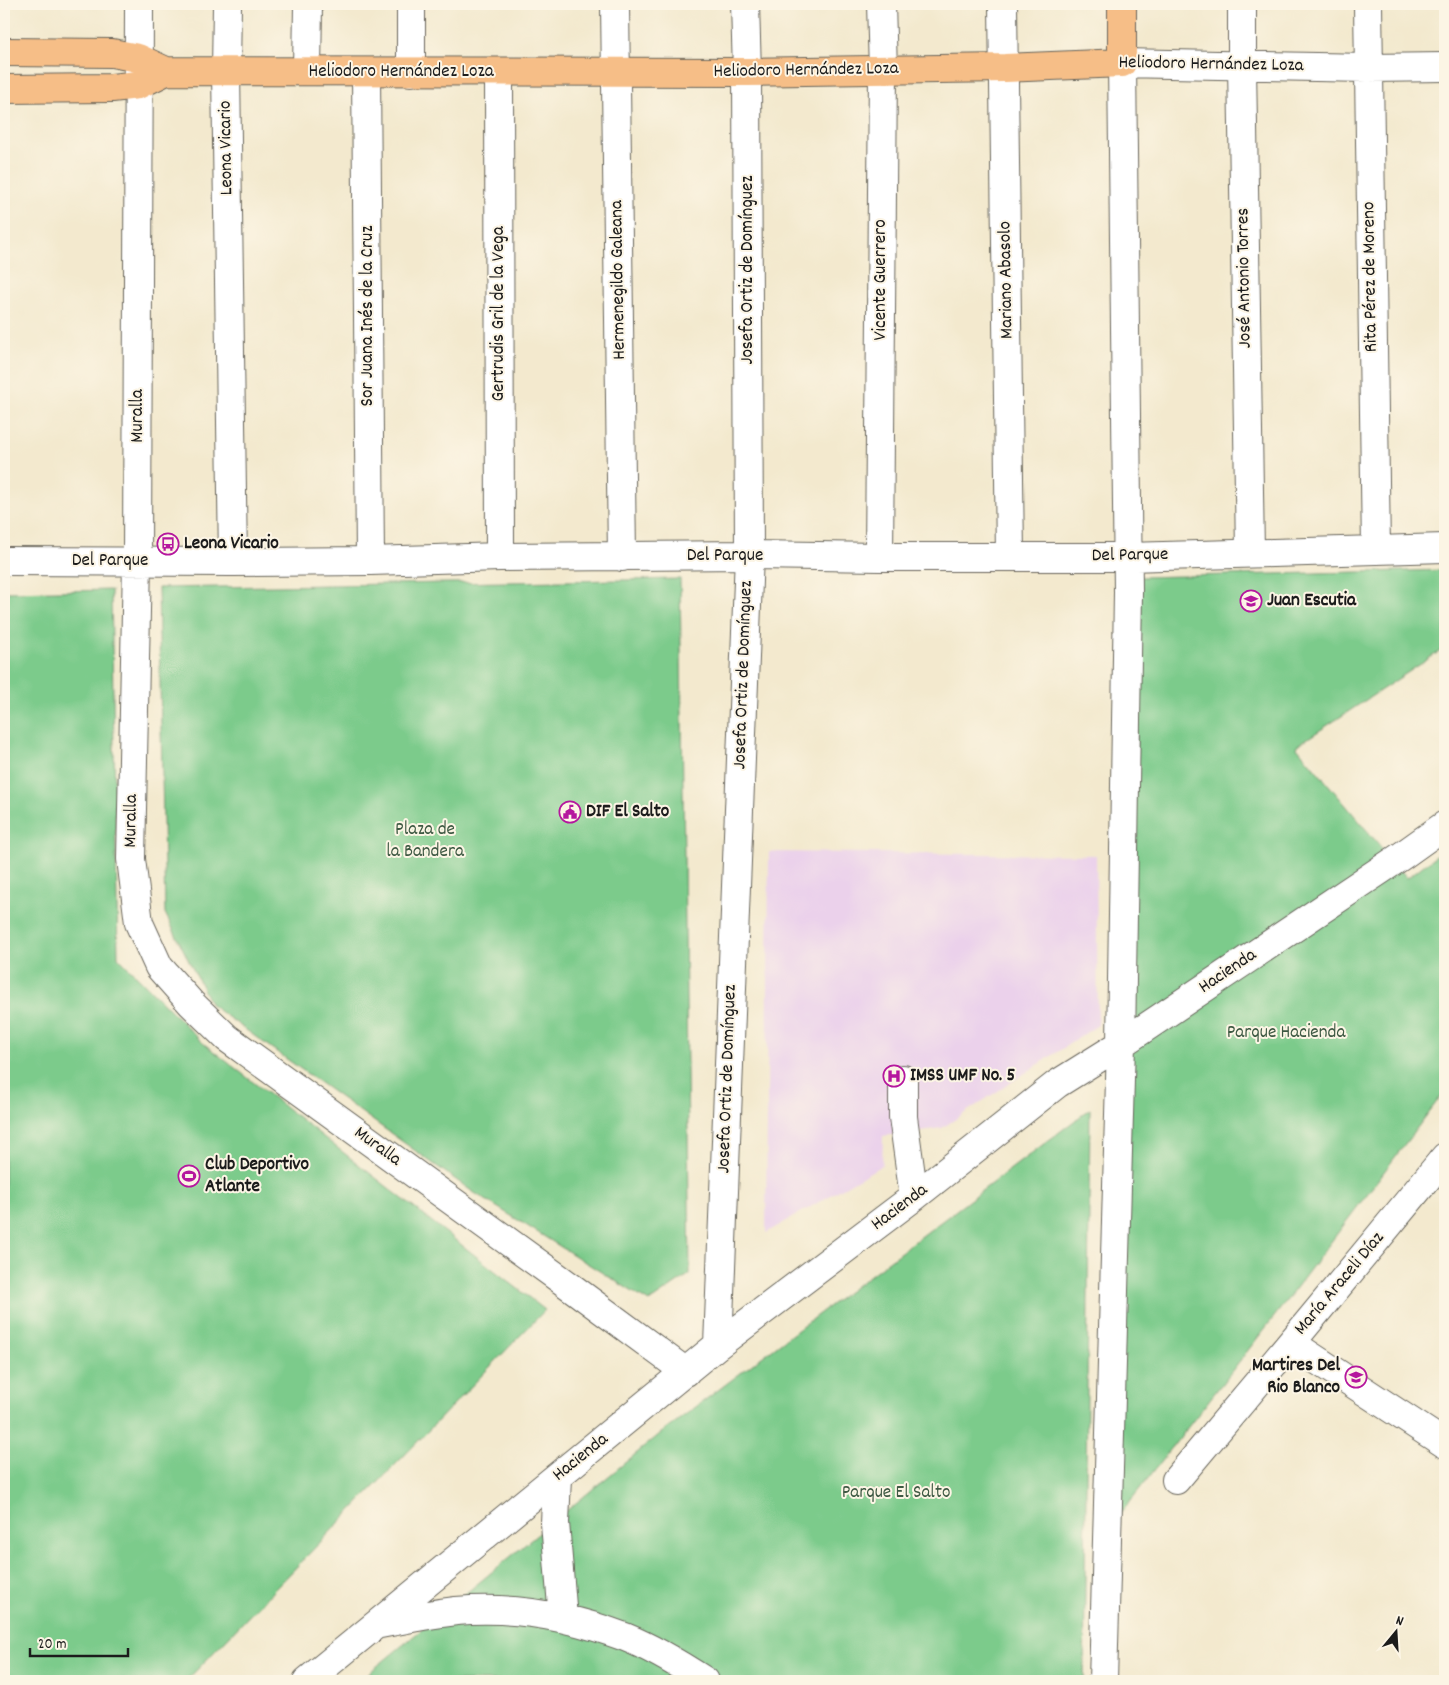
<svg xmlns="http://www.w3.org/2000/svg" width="1449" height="1685" viewBox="0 0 1449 1685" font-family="Dekko,sans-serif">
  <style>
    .built { fill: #ebd1eb }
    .green { fill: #7ccb8b; stroke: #4c7454 }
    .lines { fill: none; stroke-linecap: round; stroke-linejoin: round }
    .minor-casing { stroke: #67645a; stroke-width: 30 }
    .major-casing { stroke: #67645a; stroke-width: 30 }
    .minor { stroke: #fff; stroke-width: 28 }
    .major { stroke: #f6be87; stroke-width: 28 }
    .labels { text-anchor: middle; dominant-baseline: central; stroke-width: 4; stroke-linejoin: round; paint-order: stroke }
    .street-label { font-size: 19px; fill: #1c1c1c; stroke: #fcf5e5 }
    .poi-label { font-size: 19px; font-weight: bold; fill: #1c1c1c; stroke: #fcf5e5; text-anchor: start }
    .park-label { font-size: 19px; fill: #3e5943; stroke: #fcf5e5 }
  </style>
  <rect width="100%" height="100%" fill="#fcf5e5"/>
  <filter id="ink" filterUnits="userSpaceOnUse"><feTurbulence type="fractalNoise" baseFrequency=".02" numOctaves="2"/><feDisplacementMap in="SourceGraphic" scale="10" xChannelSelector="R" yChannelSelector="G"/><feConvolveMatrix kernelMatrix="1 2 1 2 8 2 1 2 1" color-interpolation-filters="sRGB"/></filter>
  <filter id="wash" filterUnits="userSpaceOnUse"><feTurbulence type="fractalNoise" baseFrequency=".0096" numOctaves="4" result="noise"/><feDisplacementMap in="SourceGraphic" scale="20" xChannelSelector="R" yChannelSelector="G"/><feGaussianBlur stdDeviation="1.12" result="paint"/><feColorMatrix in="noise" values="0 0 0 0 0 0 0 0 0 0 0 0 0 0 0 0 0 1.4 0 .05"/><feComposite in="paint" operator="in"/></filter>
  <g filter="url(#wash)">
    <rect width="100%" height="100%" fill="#f3e9ce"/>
    <path class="built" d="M 769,852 L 1096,855 L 1098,1025 L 942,1128 L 883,1136 L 882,1165 L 766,1233 Z"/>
    <path class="green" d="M 1445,570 L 1445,648 L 1296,746 L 1407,878 L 1445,849 L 1445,1091 L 1281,1308 L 1117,1518 L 1140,577 Z
      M 680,579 L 690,1274 L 649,1302 L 473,1192 L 211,1005 L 165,913 L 158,588 Z
      M 111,590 L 118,957 L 203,1043 L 545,1310 L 186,1681 L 4,1681 L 4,592 Z
      M 1090,1109 L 1084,1681 L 359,1681 L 660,1434 Z"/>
  </g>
  <g filter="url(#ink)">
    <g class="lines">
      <g class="minor-casing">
        <path id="minor" d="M 139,4 L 137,561 L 131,859 L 139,923 L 159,967 L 191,1003 L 227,1038 L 575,1290 L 686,1372
          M 227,4 L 226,71 L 233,562
          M 411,4 L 411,72
          M 615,4 L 622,557
          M 1003,4 L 1010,557
          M 1242,4 L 1242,65 L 1250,552
          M 1368,4 L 1376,550
          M 307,71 L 308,4
          M 366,72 L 370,561
          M 499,72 L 500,557
          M 879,557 L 883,70 L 881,4
          M 4,561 L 233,562 L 370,561 L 500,557 L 749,555 L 879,557 L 1128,557 L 1445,548
          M 903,1079 L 903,1117 L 914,1197
          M 1291,1343 L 1445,1444
          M 718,1345 L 749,555 L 747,72 L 745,4
          M 557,1477 L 555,1523 L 563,1618
          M 1176,1480 L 1291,1343 L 1445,1157
          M 380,1624 C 405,1619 431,1614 456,1611 C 513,1606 572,1617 625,1637 C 650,1647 682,1666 705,1681
          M 307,1681 L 718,1345 L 914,1197 L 1057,1084 L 1121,1044 L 1403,855 L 1445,825
          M 1103,1681 L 1121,1044 L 1128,592 L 1122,63 L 1368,68 L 1445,67"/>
      </g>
      <g class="major-casing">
        <path id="major" d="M 4,52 L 112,53 L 138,58 L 166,71 L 747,72 L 1005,68 L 1122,63 L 1122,4
          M 4,89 L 112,88 L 138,85 L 166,71"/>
      </g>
      <use href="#minor" class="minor"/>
      <use href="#major" class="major"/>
    </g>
  </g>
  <defs>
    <g id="bus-ring" transform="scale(1.125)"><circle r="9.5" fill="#fcf5e5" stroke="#b5179e" stroke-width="1.5"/><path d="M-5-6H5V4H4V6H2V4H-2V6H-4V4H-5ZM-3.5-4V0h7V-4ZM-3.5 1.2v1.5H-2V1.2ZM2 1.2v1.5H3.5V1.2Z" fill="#b5179e"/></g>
    <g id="school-ring" transform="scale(1.125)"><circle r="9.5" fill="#fcf5e5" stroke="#b5179e" stroke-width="1.5"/><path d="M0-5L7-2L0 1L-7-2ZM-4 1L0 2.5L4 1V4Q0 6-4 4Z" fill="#b5179e"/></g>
    <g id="civic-ring" transform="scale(1.125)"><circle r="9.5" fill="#fcf5e5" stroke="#b5179e" stroke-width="1.5"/><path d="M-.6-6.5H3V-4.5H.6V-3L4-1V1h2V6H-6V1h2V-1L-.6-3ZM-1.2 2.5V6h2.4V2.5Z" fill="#b5179e"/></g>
    <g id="hospital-ring" transform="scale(1.125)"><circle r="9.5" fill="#fcf5e5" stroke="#b5179e" stroke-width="1.5"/><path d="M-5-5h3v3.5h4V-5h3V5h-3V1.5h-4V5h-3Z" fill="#b5179e"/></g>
    <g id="stadium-ring" transform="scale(1.125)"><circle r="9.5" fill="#fcf5e5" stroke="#b5179e" stroke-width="1.5"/><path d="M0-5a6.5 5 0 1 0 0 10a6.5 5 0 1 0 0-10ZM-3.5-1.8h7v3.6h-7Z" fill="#b5179e"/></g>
  </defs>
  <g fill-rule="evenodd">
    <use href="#bus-ring" x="168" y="544"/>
    <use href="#school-ring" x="1251" y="601"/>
    <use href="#civic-ring" x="570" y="812"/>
    <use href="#hospital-ring" x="894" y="1076"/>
    <use href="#stadium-ring" x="189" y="1176"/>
    <use href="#school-ring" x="1356" y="1377"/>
  </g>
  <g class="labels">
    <g class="street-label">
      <text transform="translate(1211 65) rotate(1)">Heliodoro Hernández Loza</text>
      <text transform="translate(806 71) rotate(-1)">Heliodoro Hernández Loza</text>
      <text x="401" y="72">Heliodoro Hernández Loza</text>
      <text transform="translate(227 148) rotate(-91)">Leona Vicario</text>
      <text transform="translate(748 270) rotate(-90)">Josefa Ortiz de Domínguez</text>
      <text transform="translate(1371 277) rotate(-91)">Rita Pérez de Moreno</text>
      <text transform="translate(1245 278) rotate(-91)">José Antonio Torres</text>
      <text transform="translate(619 280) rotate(-91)">Hermenegildo Galeana</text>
      <text transform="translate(881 280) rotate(-90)">Vicente Guerrero</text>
      <text transform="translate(1007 280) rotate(-91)">Mariano Abasolo</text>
      <text transform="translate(499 314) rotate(-90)">Gertrudis Gril de la Vega</text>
      <text transform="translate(368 316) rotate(-90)">Sor Juana Inés de la Cruz</text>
      <text transform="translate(138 416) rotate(-90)">Muralla</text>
      <text x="725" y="556">Del Parque</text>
      <text transform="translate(1130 556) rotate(-1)">Del Parque</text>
      <text x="110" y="561">Del Parque</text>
      <text transform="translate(744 675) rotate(-88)">Josefa Ortiz de Domínguez</text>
      <text transform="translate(132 821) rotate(-89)">Muralla</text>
      <text transform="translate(1228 972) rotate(-34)">Hacienda</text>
      <text transform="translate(728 1079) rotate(-88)">Josefa Ortiz de Domínguez</text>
      <text transform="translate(377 1147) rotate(36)">Muralla</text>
      <text transform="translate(900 1208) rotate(-37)">Hacienda</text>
      <text transform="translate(1340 1284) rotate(-50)">María Araceli Díaz</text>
      <text transform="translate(581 1458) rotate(-39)">Hacienda</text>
    </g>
    <g class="poi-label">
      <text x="184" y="544">Leona Vicario</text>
      <text x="1267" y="601">Juan Escutia</text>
      <text x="586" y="812">DIF El Salto</text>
      <text x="910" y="1076">IMSS UMF No. 5</text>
      <text x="205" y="1165">Club Deportivo<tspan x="205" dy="22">Atlante</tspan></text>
      <text x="1340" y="1366" text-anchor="end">Martires Del<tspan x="1340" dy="22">Rio Blanco</tspan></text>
    </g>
    <g class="park-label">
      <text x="425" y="830">Plaza de<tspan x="425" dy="22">la Bandera</tspan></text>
      <text x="1286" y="1033">Parque Hacienda</text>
      <text x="896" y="1493">Parque El Salto</text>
    </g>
  </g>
  <rect width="1449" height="1685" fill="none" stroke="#fcf5e5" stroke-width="20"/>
  <g transform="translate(1396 1632) rotate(18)" stroke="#fcf5e5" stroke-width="4" paint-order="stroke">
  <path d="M0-4L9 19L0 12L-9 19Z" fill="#1c1c1c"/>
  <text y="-8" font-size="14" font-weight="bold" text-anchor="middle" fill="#1c1c1c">N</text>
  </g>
  <path d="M30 1648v8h98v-8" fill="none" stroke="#1c1c1c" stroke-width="2.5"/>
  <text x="38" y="1648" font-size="15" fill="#1c1c1c" stroke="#fcf5e5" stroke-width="4" paint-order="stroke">20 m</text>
</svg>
